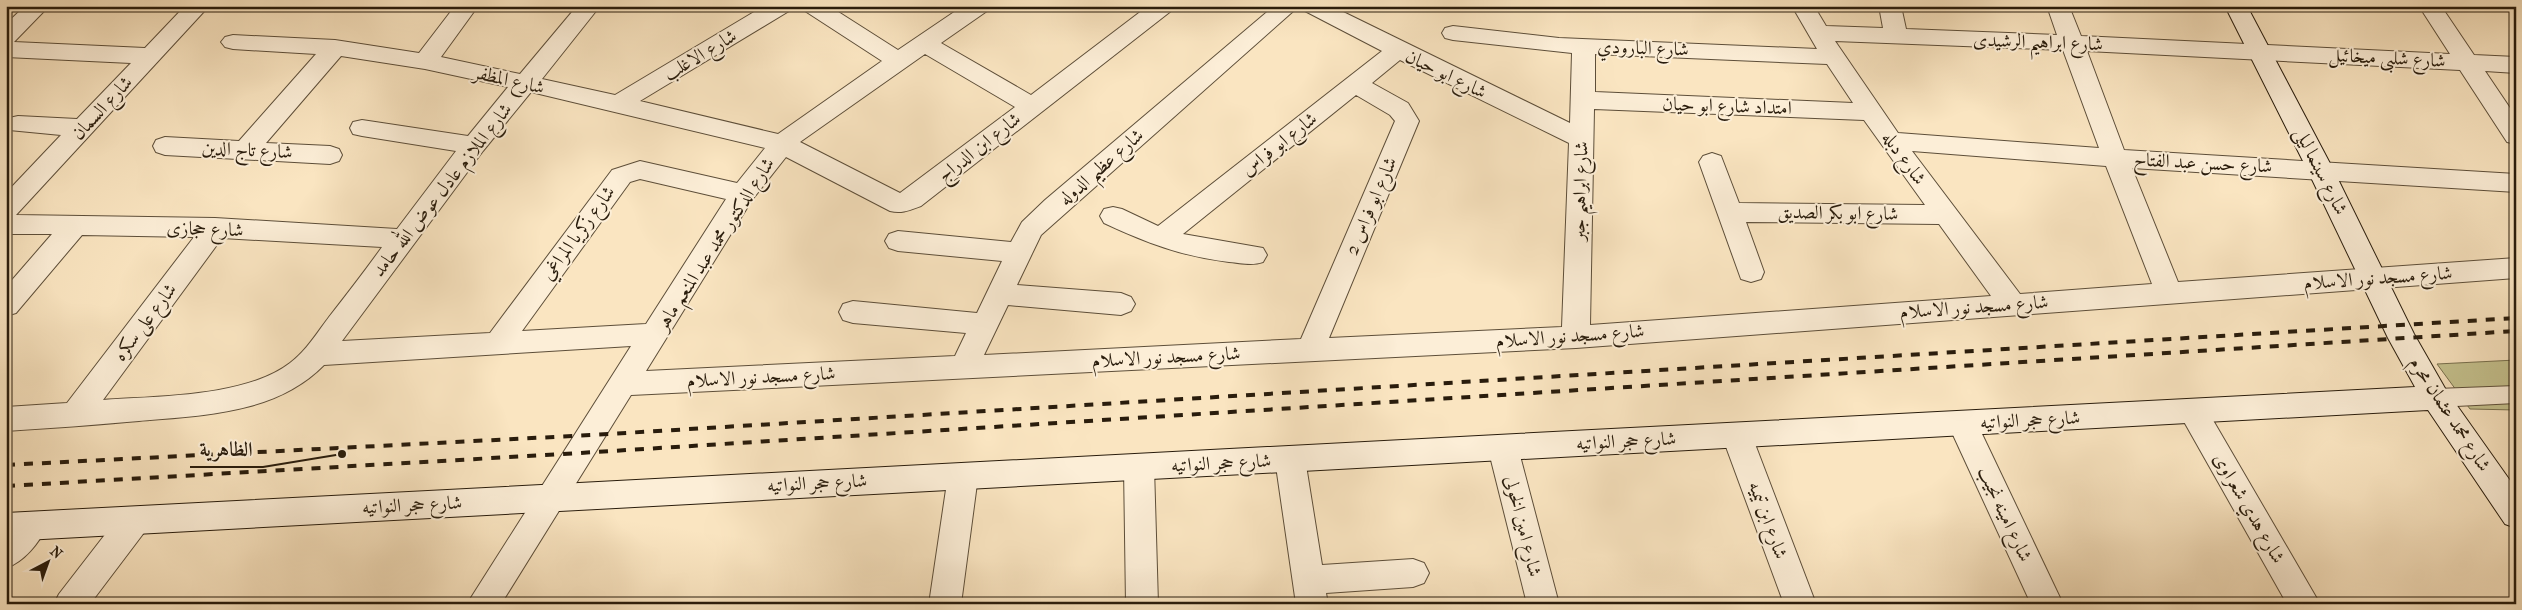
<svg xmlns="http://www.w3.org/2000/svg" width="2522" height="610" viewBox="0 0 2522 610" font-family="'IM FELL French Canon',Amiri,serif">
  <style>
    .green { fill: #c5c28e; stroke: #776f4d }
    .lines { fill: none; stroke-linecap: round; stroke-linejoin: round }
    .lane-casing { stroke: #5d4e39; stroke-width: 2 }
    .street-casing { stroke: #5d4e39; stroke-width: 2 }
    .secondary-casing { stroke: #291c0c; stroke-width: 2 }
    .lane { fill: #fceed7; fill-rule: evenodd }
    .street { fill: #fceed7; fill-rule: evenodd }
    .secondary { fill: #fceed7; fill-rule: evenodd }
    .rail { stroke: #291c0c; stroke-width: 4; stroke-dasharray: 9 9; stroke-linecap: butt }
    .labels { text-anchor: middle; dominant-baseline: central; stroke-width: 4; stroke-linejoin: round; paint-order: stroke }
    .street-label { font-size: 19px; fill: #291c0c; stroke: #fceed7 }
    .leader { fill: none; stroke: #291c0c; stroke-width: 2 }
    .callout-dot { fill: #291c0c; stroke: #fceed7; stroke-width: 2 }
    .callout-label { font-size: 20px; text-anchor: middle; font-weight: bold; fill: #291c0c; stroke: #fceed7; stroke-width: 4; stroke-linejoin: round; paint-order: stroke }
  </style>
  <rect width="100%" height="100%" fill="#fae5c1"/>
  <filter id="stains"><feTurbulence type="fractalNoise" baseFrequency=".004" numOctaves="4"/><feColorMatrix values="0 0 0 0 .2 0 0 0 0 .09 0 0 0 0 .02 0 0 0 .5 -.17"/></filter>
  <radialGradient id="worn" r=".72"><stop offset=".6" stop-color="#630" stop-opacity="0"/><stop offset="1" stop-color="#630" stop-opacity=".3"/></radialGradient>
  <path class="green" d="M 2516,360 L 2516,410 L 2470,409 L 2437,364 Z"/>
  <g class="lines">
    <g class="lane-casing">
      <path id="lane" d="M 2516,386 L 2516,403 L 2436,407 L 2429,404 L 2425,398 L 2429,392 L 2436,389 Z"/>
    </g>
    <g class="street-casing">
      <path id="street" d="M 25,6 L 49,6 L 14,42 L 145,48 L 185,6 L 209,6 L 16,215 L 215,218 L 397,229 L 456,151 L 362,136 L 353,134 L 350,128 L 353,122 L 362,120 L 468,136 L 508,87 L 425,69 L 341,56 L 266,143 L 330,146 L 339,149 L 342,155 L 339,161 L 330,164 L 165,155 L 156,152 L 153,146 L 156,140 L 165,137 L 239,141 L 316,54 L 233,49 L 225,47 L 221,42 L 225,37 L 233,35 L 335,40 L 419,53 L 455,6 L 478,6 L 441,57 L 520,74 L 577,6 L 600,6 L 542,79 L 615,95 L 764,6 L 792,6 L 789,11 L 640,101 L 778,134 L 882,61 L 805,11 L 802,6 L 829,6 L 898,50 L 963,6 L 990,6 L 987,11 L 941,43 L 1031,95 L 1148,6 L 1174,6 L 1171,11 L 921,206 C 910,210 902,214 890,211 L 786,157 L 752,200 L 646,371 L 955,356 L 966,333 L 853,323 L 843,320 L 839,312 L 843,304 L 853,301 L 977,313 L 1002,261 L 898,251 L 889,248 L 885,241 L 889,234 L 898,231 L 1011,242 L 1022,222 L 1045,200 L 1274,6 L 1299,6 L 1041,235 L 1017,285 L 1121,293 L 1131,297 L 1135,304 L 1131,311 L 1121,315 L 1008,305 L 984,355 L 1301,339 L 1395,121 L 1390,115 L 1356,95 L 1183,234 L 1263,248 L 1267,255 L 1263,262 C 1252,266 1241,263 1229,262 C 1181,256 1147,243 1104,223 L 1100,216 L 1104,209 L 1113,207 L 1122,209 L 1158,226 L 1382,51 L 1305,11 L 1302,6 L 1331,6 L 1570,123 L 1572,53 L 1453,40 L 1445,38 L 1442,33 L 1445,28 L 1453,26 L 1559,38 L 1817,49 L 1792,6 L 1814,6 L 1826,26 L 1883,28 L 1879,6 L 1901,6 L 1906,29 L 2057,35 L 2047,6 L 2069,6 L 2081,36 L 2450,54 L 2419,6 L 2441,6 L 2474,55 L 2516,57 L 2516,73 L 2485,71 L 2516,117 L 2516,144 L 2507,142 L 2460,70 L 2087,51 L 2124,150 L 2516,174 L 2516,192 L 2132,168 L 2178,282 L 2516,258 L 2516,278 L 1576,348 L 631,395 L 501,604 L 467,604 L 631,346 L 324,365 C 276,414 204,415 139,421 C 95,425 51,428 6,431 L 6,407 L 67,403 L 194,237 L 82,235 L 16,313 L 6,316 L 6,287 L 52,234 L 6,234 L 6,193 L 61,135 L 9,130 L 6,123 L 9,118 L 18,116 L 77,119 L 131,63 L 6,57 L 6,24 ZM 1835,41 L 2063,50 L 2099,148 L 1898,133 ZM 925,54 L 1015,107 L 900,193 L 800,142 ZM 1595,54 L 1827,64 L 1853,103 L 1595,92 ZM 1400,60 L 1569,143 L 1562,327 L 1329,338 L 1419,121 L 1408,103 L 1372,83 ZM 531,92 L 765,148 L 737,183 L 640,161 L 612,170 L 490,333 L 342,341 L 483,151 ZM 1594,109 L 1864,120 L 1925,205 L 1739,203 L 1721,156 L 1712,153 L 1703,156 L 1699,162 L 1741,279 L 1751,282 L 1761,279 L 1764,272 L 1746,222 L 1939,224 L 1991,296 L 1590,325 ZM 1912,151 L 2106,166 L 2152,284 L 2020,294 ZM 640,179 L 726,199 L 646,324 L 522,331 L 630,182 ZM 222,238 L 382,247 C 365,271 347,294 329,317 C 317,333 306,351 290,363 C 246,397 158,396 103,400 Z
        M 2193,399 L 2203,403 L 2320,604 L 2287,604 L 2178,411 L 2183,403 Z
        M 1963,412 L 1973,415 L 2063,604 L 2031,604 L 1948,424 L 1953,415 Z
        M 1737,424 L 1747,427 L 1752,436 L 1816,604 L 1784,604 L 1722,436 L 1727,427 Z
        M 1503,436 L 1514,439 L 1518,448 L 1559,604 L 1527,604 L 1488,448 L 1492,439 Z
        M 1290,446 L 1301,450 L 1305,459 L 1322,565 L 1413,559 L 1424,563 L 1429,573 L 1424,583 L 1413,587 L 1326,593 L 1328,604 L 1296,604 L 1275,459 L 1279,450 Z
        M 1139,454 L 1150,458 L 1154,467 L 1158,604 L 1126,604 L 1124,467 L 1128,458 Z
        M 963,463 L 974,467 L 978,476 L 961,604 L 929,604 L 948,476 L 952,467 Z
        M 135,507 L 146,510 L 151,520 L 146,530 L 90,604 L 54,604 L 59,594 L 124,510 Z
        M 31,512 L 42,516 L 47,526 C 39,543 24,562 6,568 L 6,532 L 20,516 Z"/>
    </g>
    <g class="secondary-casing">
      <path id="secondary" d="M 2225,6 L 2247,6 L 2334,171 L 2414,334 L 2446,390 L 2516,489 L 2516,528 L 2505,524 L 2428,410 L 6,541 L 6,513 L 2415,387 L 2388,338 L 2308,171 Z"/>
    </g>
    <use href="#lane" class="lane"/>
    <use href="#street" class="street"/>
    <use href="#secondary" class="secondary"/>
    <path class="rail" d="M 6,465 L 592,435 L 2516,318
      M 6,486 L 580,453 L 2516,331"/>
  </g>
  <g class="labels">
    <g class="street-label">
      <text transform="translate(2038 42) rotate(2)">شارع ابراهيم الرشيدى</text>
      <text transform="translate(1643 48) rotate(2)">شارع البارودي</text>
      <text transform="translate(700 55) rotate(-31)">شارع الاغلب</text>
      <text transform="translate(2387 58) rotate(3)">شارع شلبى ميخائيل</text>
      <text transform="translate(1446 74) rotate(26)">شارع ابو حيان</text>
      <text transform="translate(509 80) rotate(13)">شارع المظفر</text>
      <text transform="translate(1727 106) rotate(2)">امتداد شارع ابو حيان</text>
      <text transform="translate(102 108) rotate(-47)">شارع السمان</text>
      <text transform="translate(1279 144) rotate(-38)">شارع ابو فراس</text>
      <text transform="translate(979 147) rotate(-38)">شارع ابن الدراج</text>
      <text transform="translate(247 150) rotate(3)">شارع تاج الدين</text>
      <text transform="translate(1904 158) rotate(54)">شارع دبله</text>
      <text transform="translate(2203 163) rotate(3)">شارع حسن عبد الفتاح</text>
      <text transform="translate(1101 167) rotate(-41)">شارع عظيم الدوله</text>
      <text transform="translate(2321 171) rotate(63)">شارع سينما ليلى</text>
      <text transform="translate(442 190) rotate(-52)">شارع الملازم عادل عوض الله حامد</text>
      <text transform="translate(1580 191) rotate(-88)">شارع ابراهيم جبر</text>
      <text transform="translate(1371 206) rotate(-67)">شارع ابو فراس 2</text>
      <text transform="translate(1838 213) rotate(1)">شارع ابو بكر الصديق</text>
      <text transform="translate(205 229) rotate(2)">شارع حجازى</text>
      <text transform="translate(578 233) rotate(-54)">شارع زكريا المراغي</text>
      <text transform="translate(715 244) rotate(-57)">شارع الدكتور محمد عبد المنعم ماهر</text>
      <text transform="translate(2378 278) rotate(-4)">شارع مسجد نور الاسلام</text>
      <text transform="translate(1974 307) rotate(-4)">شارع مسجد نور الاسلام</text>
      <text transform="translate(145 322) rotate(-53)">شارع على سكره</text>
      <text transform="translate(1570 336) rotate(-4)">شارع مسجد نور الاسلام</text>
      <text transform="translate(1166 357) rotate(-3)">شارع مسجد نور الاسلام</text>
      <text transform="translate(761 377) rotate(-3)">شارع مسجد نور الاسلام</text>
      <text transform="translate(2450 414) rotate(57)">شارع محمد عثمان محرم</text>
      <text transform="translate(2030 420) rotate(-3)">شارع حجر النواتيه</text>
      <text transform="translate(1626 441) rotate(-3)">شارع حجر النواتيه</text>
      <text transform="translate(1221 463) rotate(-3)">شارع حجر النواتيه</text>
      <text transform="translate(817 483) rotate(-3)">شارع حجر النواتيه</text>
      <text transform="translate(412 505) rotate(-3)">شارع حجر النواتيه</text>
      <text transform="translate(2249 508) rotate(60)">شارع هدي شعراوى</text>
      <text transform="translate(2005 514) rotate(65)">شارع امينه نجيب</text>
      <text transform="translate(1768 520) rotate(70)">شارع ابن تيميه</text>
      <text transform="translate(1523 526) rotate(76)">شارع امين الخولى</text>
    </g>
  </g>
  <path class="leader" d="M342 454L263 467H190"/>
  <circle class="callout-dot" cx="342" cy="454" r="5"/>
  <g class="callout-label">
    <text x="226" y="456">الظاهرية</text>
  </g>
  <rect width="2522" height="610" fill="none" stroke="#fae5c1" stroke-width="25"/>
  <rect x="8" y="8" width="2507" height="595" fill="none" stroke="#291c0c" stroke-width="2.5"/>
  <rect x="12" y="12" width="2497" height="585" fill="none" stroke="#291c0c"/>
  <g transform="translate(48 562) rotate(41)" stroke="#fceed7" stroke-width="4" paint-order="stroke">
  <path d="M0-4L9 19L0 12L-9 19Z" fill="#291c0c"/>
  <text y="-8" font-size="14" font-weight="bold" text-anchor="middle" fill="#291c0c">N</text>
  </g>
  <rect width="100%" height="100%" filter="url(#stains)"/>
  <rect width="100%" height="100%" fill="url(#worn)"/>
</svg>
